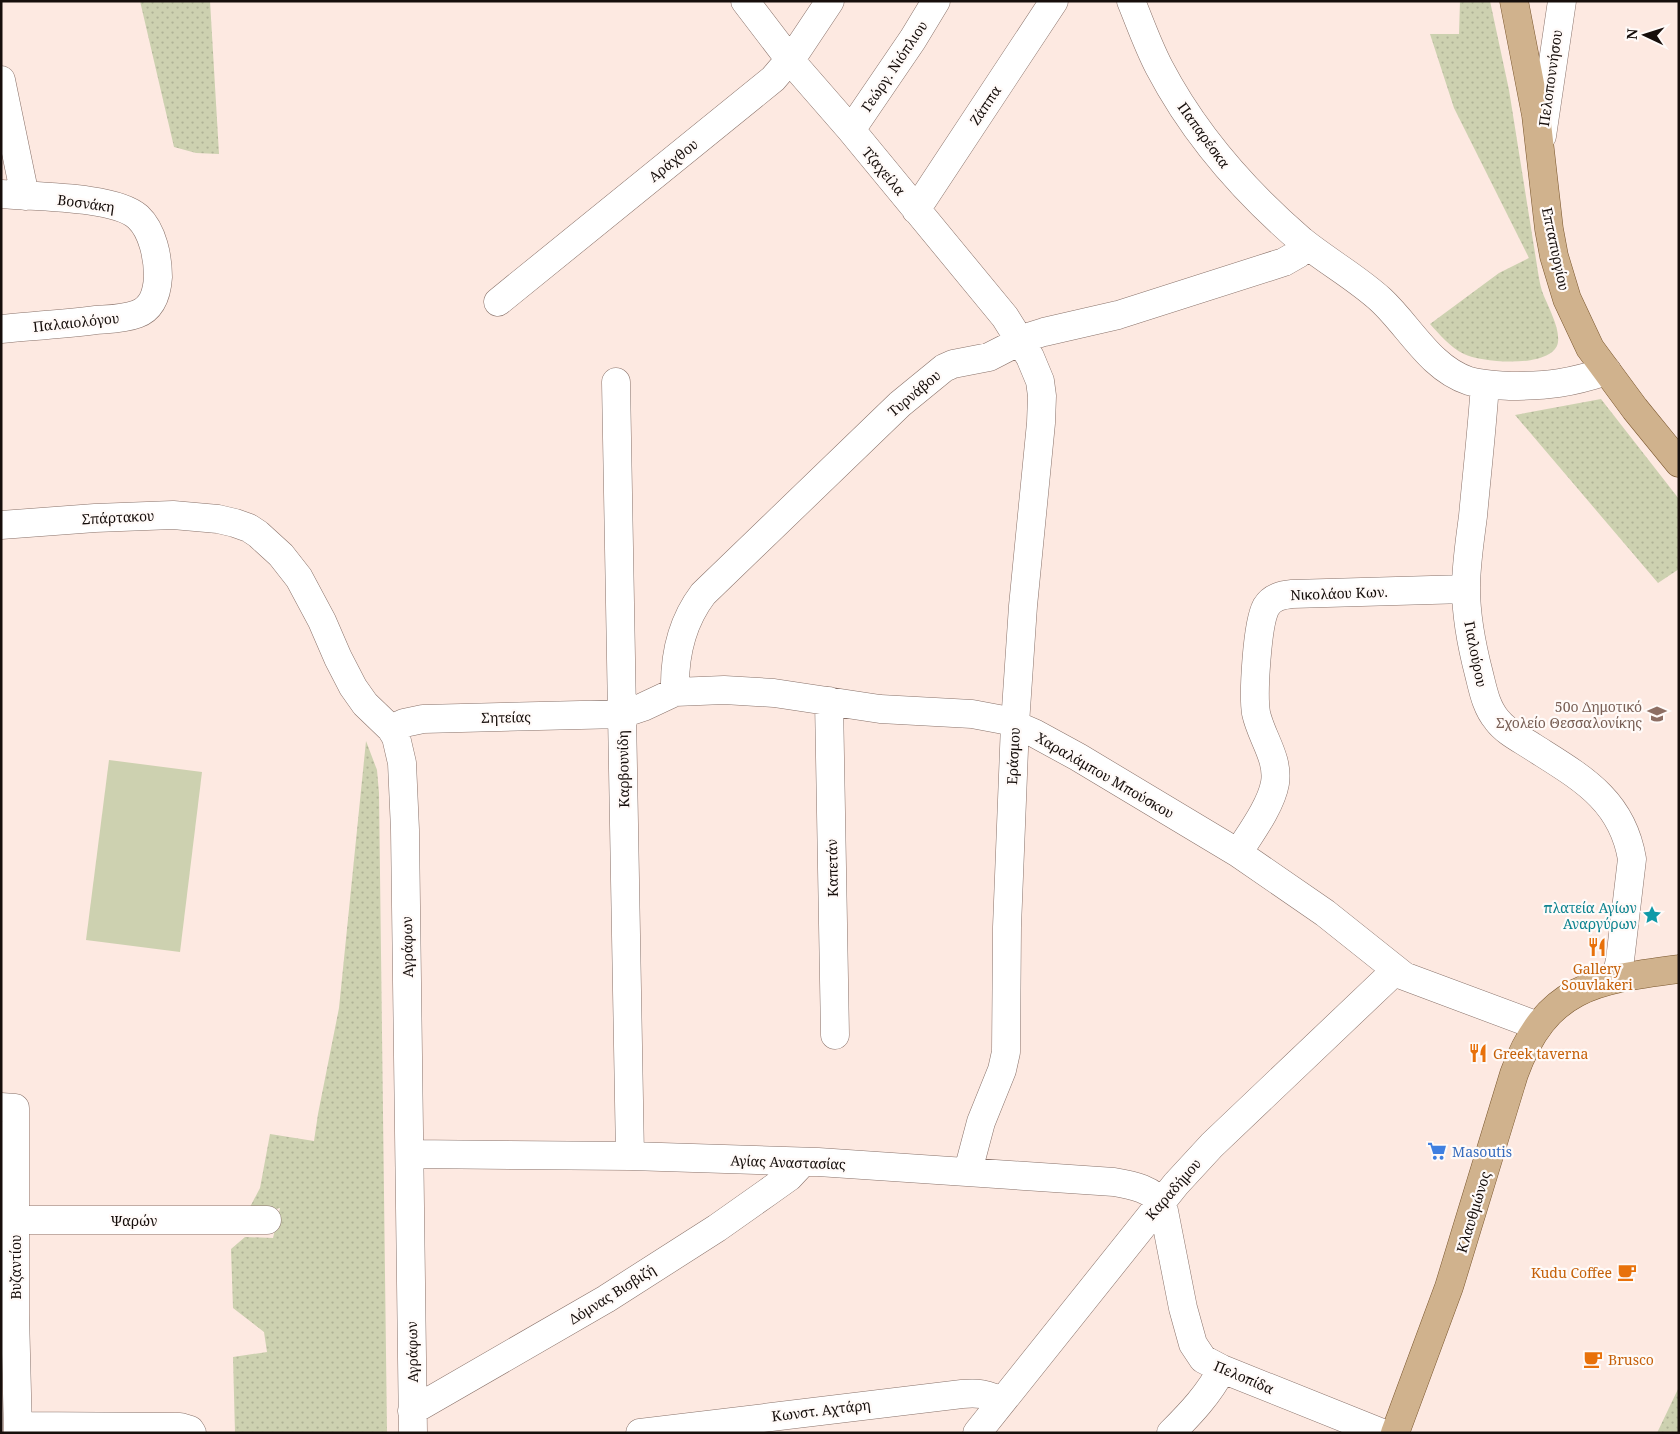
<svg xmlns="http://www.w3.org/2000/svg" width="1680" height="1434" viewBox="0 0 1680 1434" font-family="'Noto Serif',serif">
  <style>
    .grass { fill: url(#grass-dots) }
    .pitch { fill: #cdd1b0 }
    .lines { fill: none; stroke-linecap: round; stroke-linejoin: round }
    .minor-casing { stroke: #89726a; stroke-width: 29 }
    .major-casing { stroke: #7a572e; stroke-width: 29 }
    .minor { stroke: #fff; stroke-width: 28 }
    .major { stroke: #d0b28d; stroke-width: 28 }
    .labels { text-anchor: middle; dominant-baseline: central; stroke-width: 4.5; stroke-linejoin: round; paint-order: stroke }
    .street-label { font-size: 14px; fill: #160e0b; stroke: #fffaf8 }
    .education-label { font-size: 14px; fill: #785e54; stroke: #fffaf8; text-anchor: end }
    .culture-label { font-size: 14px; fill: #0d838f; stroke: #fffaf8; text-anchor: end }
    .food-label { font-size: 14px; fill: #c56008; stroke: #fffaf8; text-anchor: start }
    .shop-label { font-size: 14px; fill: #366cbe; stroke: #fffaf8; text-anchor: start }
  </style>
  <defs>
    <pattern id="grass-dots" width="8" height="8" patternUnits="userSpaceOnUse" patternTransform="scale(1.25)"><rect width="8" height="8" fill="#cdd1b0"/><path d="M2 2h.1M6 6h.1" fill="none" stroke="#afb296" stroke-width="1.8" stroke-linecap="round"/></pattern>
  </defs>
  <rect width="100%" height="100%" fill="#fde9e1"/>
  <path class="grass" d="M 140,1 L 210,1 L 219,154 L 196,153 L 174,147 Z
    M 1460,1 L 1490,1 L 1509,90 L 1538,272 C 1539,278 1540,285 1542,291 C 1547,305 1560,327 1558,342 C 1554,369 1482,363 1464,354 C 1450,347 1440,335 1430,324 L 1499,273 L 1529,258 L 1454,108 L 1430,34 L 1459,34 Z
    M 1601,399 L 1679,499 L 1679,569 L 1658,583 L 1515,415 Z
    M 366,741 L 377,770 L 379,793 L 387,1433 L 235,1433 L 233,1357 L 267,1352 L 264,1332 L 233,1308 L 231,1249 L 245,1237 L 273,1238 L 280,1208 L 257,1215 L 250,1207 L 260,1188 L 270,1134 L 314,1141 L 318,1114 L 339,1008 Z
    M 1679,1387 L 1679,1433 L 1656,1433 L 1657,1433 Z"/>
  <path class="pitch" d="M 109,760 L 202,772 L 180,952 L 86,940 Z"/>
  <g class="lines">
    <g class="minor-casing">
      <path id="minor" d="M 745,1 L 790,60 L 851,130 L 1005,317 L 1030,357 L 1040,381 L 1042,396 L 1041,423 L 1023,606 L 1015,724 L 1007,927 L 1006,1052 L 1002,1070 L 981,1122 L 968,1171
        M 1131,1 C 1140,23 1148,46 1159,67 C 1194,134 1245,192 1302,241 C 1328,262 1357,278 1381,300 C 1410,327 1430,368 1469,381 C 1483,385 1497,385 1510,386 C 1549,386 1570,383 1607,371
        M 1,80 L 25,196
        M 851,130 L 913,39 L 936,1
        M 1542,136 L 1562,1
        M 1,194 C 34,197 115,196 138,217 C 153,231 158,258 158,277 C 157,293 153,308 137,314 C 124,319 109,319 96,320 C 64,324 33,326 1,329
        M 916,210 L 1054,1
        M 498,302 L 773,79 L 796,52 L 830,1
        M 616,382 L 630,1156
        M 1485,384 C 1482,429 1477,472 1473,516 C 1470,540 1466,564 1466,588 C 1466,617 1472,647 1479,674 C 1483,690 1486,707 1497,720 C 1506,732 1521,739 1533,747 C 1580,777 1622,799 1632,859 L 1620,960 L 1616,978
        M 1,525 L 95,518 L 173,515 L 218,519 L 235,523 L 249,528 L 258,534 L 281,555 L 299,578 L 322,621 L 338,658 L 353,687 L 365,704 L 391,729 L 396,737 L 402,763 L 405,830 L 413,1433
        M 675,692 C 674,656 681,623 703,594 L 900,404 L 944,368 L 953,364 L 989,357 L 1028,337 L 1044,332 L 1118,315 L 1284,262 L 1298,254 L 1308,246
        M 829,701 L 835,1035
        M 391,729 L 404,723 L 423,719 L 622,714 L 643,707 L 675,692 L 724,690 L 774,693 L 880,709 L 972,714 L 1004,720 L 1034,733 L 1078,757 L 1238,853 L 1325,913 L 1404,976 L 1538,1026
        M 1238,853 C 1250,834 1271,806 1275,783 C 1279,758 1261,737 1256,713 C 1253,694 1257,624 1266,607 C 1272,597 1282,595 1292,594 L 1466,589
        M 1,1107 L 15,1108 L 15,1314 L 18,1433
        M 410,1154 L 630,1156 L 818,1162 L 1114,1182 C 1132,1185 1154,1189 1163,1206 L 1183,1308 L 1193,1344 L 1203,1359 L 1222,1369 L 1382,1433
        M 1,1220 L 267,1220
        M 412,1411 L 606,1299 L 717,1228 L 768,1192 L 789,1177 L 803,1162
        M 18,1426 L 180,1427 L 190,1430 L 192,1433
        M 640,1433 L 962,1394 C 977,1393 988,1393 1001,1402
        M 977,1433 L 1176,1184 L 1212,1145 L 1396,970
        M 1171,1433 C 1191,1413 1209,1394 1222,1369"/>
    </g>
    <g class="major-casing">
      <path id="major" d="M 1514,1 L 1536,115 L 1549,229 L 1554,256 L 1567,299 L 1590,348 L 1635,409 L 1679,463
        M 1395,1433 L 1449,1287 L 1514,1074 C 1546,986 1595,980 1679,969"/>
    </g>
    <use href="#minor" class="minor"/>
    <use href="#major" class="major"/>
  </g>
  <defs>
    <g id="school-bare" transform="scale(1.5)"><path d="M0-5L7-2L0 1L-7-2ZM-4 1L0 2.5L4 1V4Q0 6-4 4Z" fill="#8d6e63" stroke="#fffaf8" stroke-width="2.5" paint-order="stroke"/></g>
    <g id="sight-bare" transform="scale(1.5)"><path d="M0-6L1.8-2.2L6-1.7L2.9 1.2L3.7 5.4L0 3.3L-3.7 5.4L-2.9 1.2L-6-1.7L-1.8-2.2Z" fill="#0f9aa8" stroke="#fffaf8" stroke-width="2.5" paint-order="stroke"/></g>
    <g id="restaurant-bare" transform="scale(1.5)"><path d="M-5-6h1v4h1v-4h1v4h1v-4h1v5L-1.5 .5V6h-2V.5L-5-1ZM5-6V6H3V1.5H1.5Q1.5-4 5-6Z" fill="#e8710a" stroke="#fffaf8" stroke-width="2.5" paint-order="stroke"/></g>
    <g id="supermarket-bare" transform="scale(1.5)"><path d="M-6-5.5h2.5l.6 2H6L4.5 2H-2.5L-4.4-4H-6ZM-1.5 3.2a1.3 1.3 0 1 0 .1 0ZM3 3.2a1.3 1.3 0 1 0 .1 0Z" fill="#3f7fe0" stroke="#fffaf8" stroke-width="2.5" paint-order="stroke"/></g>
    <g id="cafe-bare" transform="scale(1.5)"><path d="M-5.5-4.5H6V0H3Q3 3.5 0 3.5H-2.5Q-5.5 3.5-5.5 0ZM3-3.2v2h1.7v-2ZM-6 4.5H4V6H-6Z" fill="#e8710a" stroke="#fffaf8" stroke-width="2.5" paint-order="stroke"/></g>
  </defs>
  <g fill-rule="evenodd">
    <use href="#school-bare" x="1657" y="714"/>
    <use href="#sight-bare" x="1652" y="915"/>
    <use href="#restaurant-bare" x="1597" y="947"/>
    <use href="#restaurant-bare" x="1478" y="1053"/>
    <use href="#supermarket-bare" x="1437" y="1151"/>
    <use href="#cafe-bare" x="1627" y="1272"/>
    <use href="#cafe-bare" x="1593" y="1359"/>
  </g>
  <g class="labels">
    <g class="street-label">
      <text transform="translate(894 66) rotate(-56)">Γεώργ. Νιόπλιου</text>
      <text transform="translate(1550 78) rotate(-82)">Πελοποννήσου</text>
      <text transform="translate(985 105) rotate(-56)">Ζάππα</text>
      <text transform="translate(1204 135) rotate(54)">Παπαρέσκα</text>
      <text transform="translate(673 160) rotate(-39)">Αράχθου</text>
      <text transform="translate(884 171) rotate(50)">Τζαχείλα</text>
      <text transform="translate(86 203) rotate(8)">Βοσνάκη</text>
      <text transform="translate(1556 249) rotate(78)">Επταπυργίου</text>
      <text transform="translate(76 322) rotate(-6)">Παλαιολόγου</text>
      <text transform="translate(914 393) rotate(-40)">Τυρνάβου</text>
      <text transform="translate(118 517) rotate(-3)">Σπάρτακου</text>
      <text transform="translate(1339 593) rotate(-2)">Νικολάου Κων.</text>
      <text transform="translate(1476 654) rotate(79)">Γιαλούρου</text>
      <text transform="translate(506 717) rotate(-1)">Σητείας</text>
      <text transform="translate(1013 756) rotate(-87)">Εράσμου</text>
      <text transform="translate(623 769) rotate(-91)">Καρβουνίδη</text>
      <text transform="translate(1105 775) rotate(30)">Χαραλάμπου Μπούσκου</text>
      <text transform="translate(832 868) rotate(-91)">Καπετάν</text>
      <text transform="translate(407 947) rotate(-91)">Αγράφων</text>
      <text transform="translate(788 1162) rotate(2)">Αγίας Αναστασίας</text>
      <text transform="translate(1173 1189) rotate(-49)">Καραδήμου</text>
      <text transform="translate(1473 1212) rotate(-73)">Κλαυθμώνος</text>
      <text x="134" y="1220">Ψαρών</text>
      <text transform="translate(15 1267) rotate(-90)">Βυζαντίου</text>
      <text transform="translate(612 1294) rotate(-32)">Δόμνας Βισβιζή</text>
      <text transform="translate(412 1352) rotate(-91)">Αγράφων</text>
      <text transform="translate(1244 1377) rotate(23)">Πελοπίδα</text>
      <text transform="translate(821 1410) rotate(-7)">Κωνστ. Αχτάρη</text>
    </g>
    <g class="education-label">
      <text x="1642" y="706">50ο Δημοτικό<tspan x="1642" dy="16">Σχολείο Θεσσαλονίκης</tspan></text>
    </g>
    <g class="culture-label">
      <text x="1637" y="907">πλατεία Αγίων<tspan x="1637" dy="16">Αναργύρων</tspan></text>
    </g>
    <g class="food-label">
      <text x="1597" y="968" text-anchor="middle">Gallery<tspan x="1597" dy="16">Souvlakeri</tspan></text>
      <text x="1493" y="1053">Greek taverna</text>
      <text x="1612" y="1272" text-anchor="end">Kudu Coffee</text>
      <text x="1608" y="1359">Brusco</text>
    </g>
    <g class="shop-label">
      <text x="1452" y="1151">Masoutis</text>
    </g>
  </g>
  <rect width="1680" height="1434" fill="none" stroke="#160e0b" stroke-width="5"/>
  <g transform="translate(1645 35) rotate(274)" stroke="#fffaf8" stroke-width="4" paint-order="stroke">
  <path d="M0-4L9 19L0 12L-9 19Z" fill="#160e0b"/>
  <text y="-8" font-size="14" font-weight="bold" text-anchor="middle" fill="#160e0b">N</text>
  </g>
</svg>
